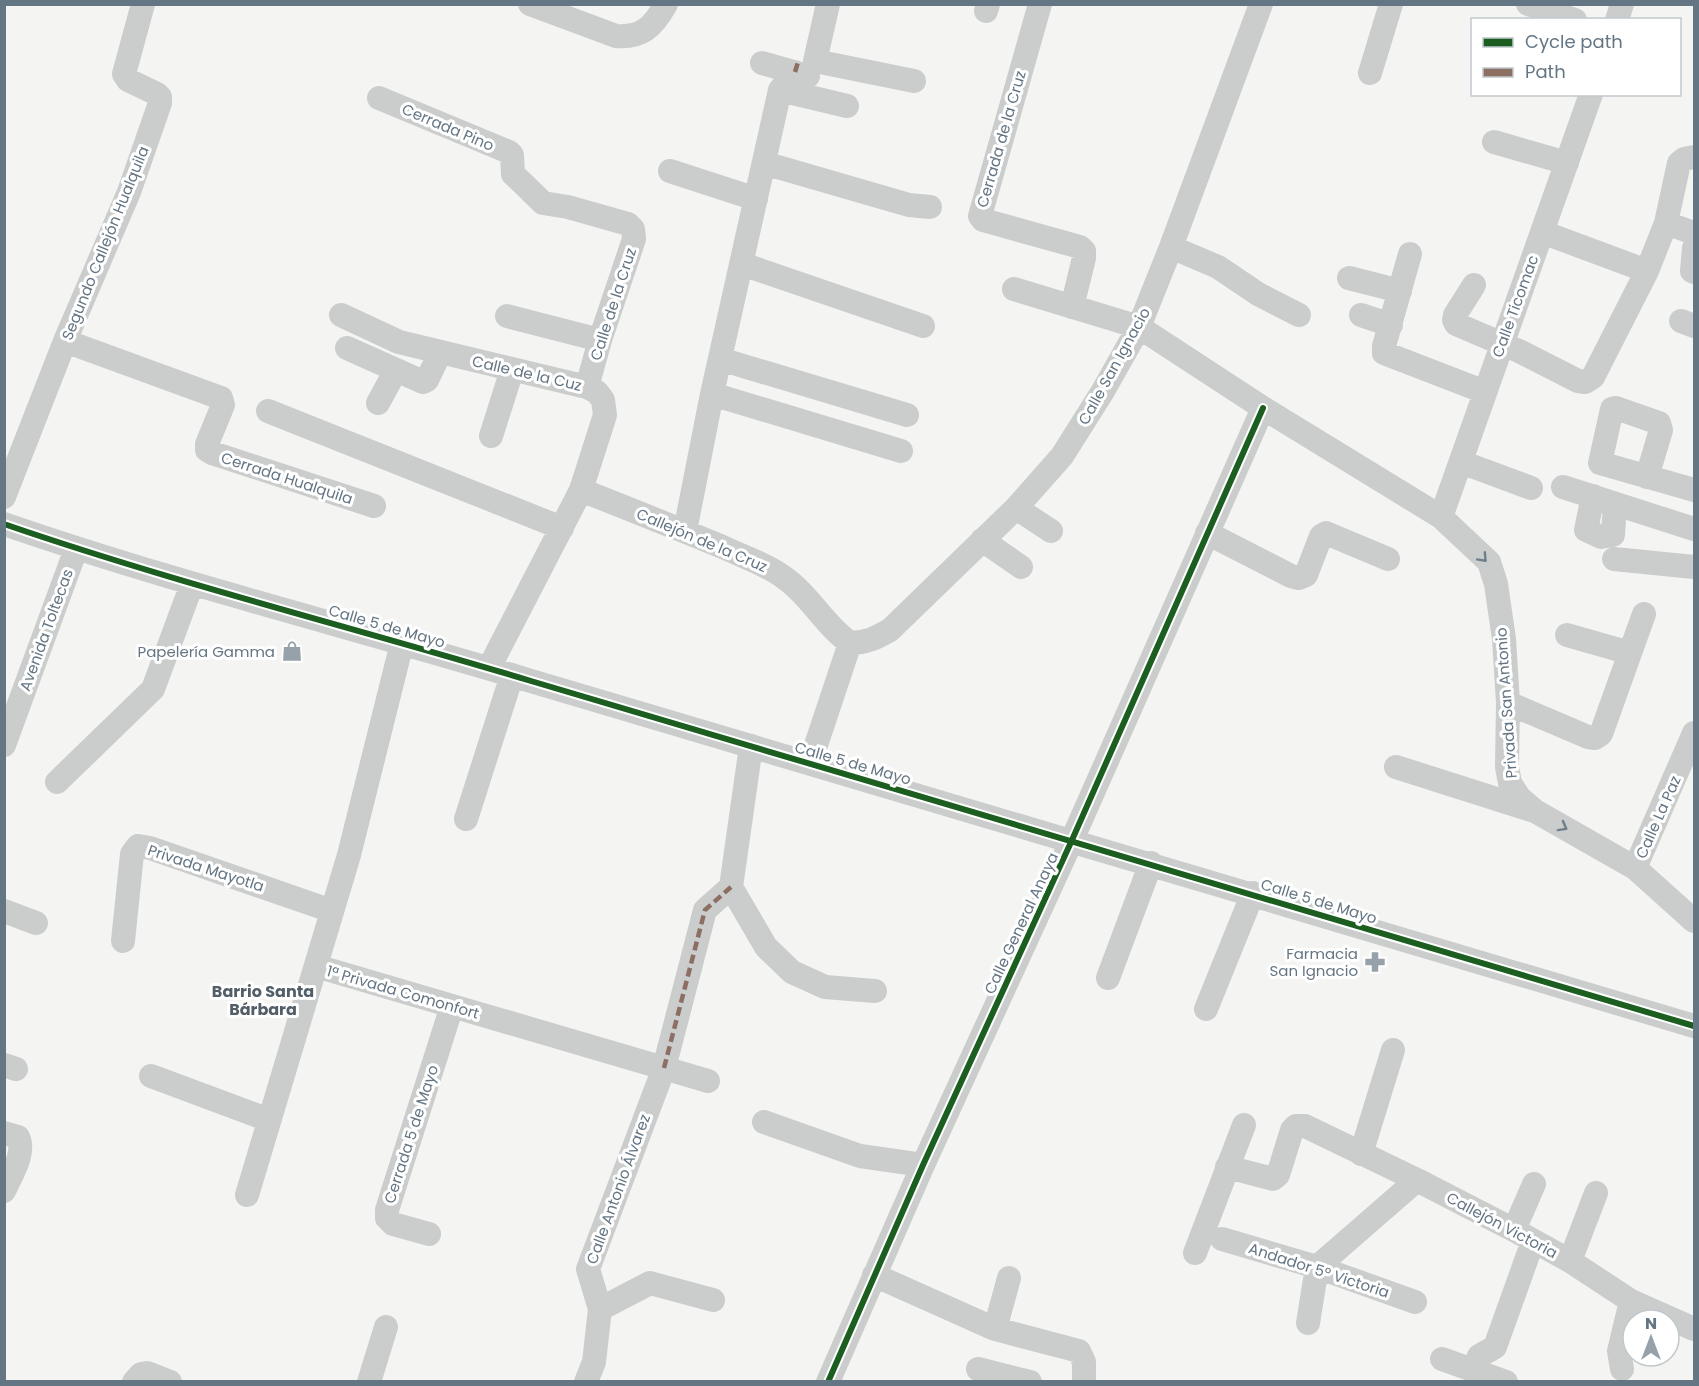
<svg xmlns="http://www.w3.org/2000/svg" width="1699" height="1386" viewBox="0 0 1699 1386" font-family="Poppins,sans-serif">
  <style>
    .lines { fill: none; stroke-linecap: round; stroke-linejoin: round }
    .minor { stroke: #cbcdcd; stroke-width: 24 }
    .quiet { stroke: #8d6e63; stroke-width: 4.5; stroke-dasharray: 9 4.5; stroke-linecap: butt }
    .cycleway-casing { stroke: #fff; stroke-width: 10 }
    .cycleway { stroke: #1b5e20; stroke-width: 6 }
    .oneway { stroke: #6e7e8a }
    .labels { text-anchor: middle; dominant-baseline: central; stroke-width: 6; stroke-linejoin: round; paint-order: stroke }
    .street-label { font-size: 15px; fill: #647583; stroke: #fff }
    .poi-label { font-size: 15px; fill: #647583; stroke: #fff; text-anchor: end }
    .neighbourhood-label { font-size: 16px; font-weight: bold; fill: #525e68; stroke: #fff }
  </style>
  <rect width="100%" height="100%" fill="#f4f4f2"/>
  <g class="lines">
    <path class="minor" d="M 530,4 L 616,36 C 642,38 653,27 666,4
      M 828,4 L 815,61 L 914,81
      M 1040,4 L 980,216 L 983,220 L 1080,247 L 1084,251 L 1084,258 L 1072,307
      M 1528,4 L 1575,20
      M 986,11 L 988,4
      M 1617,20 L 1622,4
      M 762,63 L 808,76
      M 1370,73 L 1391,4
      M 780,90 L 847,106
      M 379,98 L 509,152 L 512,155 L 513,174 L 543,203 L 568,207 L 628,224 L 633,229 L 634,239 L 600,340 L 587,387
      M 1494,142 L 1567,163
      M 764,163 L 909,205 L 930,207
      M 670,171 L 756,199
      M 1666,223 L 1694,233
      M 1542,232 L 1647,271
      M 1171,247 L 1218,267 L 1258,294 L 1299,315
      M 1694,248 L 1692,271 L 1694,272
      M 1410,254 L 1384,346 L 1384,353 L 1485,392
      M 742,264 L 923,326
      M 1349,278 L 1400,291
      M 1474,285 L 1455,315 L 1454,320 L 1456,324 L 1519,351 L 1578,381 L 1585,382 L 1593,377 L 1647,271 L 1666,223 L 1679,163 L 1684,159 L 1694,157
      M 1014,289 L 1139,327 L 1263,408 L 1441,517 L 1489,562 L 1496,584 L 1504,639 L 1508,703 L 1507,767 L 1510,783 L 1519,797 L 1535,811 L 1635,868 L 1694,921
      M 341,315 L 399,342 L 587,387 L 597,392 L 603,400 L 605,415 L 581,490 L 489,668
      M 1361,315 L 1391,325
      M 507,316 L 600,340
      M 1681,321 L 1694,326
      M 65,341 L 221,398 L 223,405 L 207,444 L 207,450 L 212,453 L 374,506
      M 347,348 L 423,382 L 427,380 L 440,353
      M 720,359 L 907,415
      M 712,394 L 901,451
      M 378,403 L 396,370
      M 268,411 L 562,528
      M 491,436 L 512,370
      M 1461,462 L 1531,488
      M 1647,477 L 1661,430 L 1659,423 L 1616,408 L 1612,409 L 1600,463 L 1694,490
      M 1563,487 L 1694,529
      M 581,490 C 629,509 677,528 725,548 C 744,557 765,564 782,576 C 809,594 824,625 850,643 L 810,763
      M 1593,496 L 1586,530 L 1601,537 L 1613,535 L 1615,504
      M 4,497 L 65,341 L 129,192 L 160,103 L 160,97 L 157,94 L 128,80 L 124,74 L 143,4
      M 1016,508 L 1051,531
      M 1441,517 L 1591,94
      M 4,524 C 178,584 356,628 531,681 C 919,796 1307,910 1694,1026
      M 685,531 L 712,394 L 780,90 L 795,72
      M 1207,533 L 1291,576 L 1299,578 L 1306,575 L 1321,536 L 1326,533 L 1388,559
      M 982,540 L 1021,567
      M 1614,559 L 1694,567
      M 1567,635 L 1630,653
      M 850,643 C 866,643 876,638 890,630 L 1016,508 L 1062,456 L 1103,391 L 1139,327 L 1171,247 L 1261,4
      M 1508,703 L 1588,737 L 1595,738 L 1601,734 L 1644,614
      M 4,745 L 76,549
      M 751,746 L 731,887 L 766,947 L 792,972 L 825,987 L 875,991
      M 1396,767 L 1531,810
      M 57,782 L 153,689 L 192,584
      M 466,819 L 512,675
      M 1635,868 L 1694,733
      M 4,911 L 36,923
      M 123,941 L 132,854 L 138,846 L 150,848 L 332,911
      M 316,966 L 708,1081
      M 1108,978 L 1151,863
      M 1206,1009 L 1253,893
      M 4,1065 L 16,1069
      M 151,1076 L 269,1120
      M 764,1122 L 860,1156 L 923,1165
      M 4,1133 L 18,1137 C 26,1153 11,1175 4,1191
      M 1361,1154 L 1393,1050
      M 1227,1167 L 1273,1179 L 1278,1175 L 1292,1130 L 1296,1126 L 1305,1126 L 1417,1180 L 1514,1230 L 1570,1261 L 1631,1301 L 1694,1329
      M 247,1195 L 349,855 L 402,643
      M 1514,1230 L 1534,1184
      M 429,1234 L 393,1224 L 387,1218 L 387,1210 L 452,1006
      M 1222,1239 L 1317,1267 L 1415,1302
      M 1195,1253 L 1244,1125
      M 1570,1261 L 1596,1193
      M 874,1275 L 995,1329 L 1079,1351 L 1084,1362 L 1084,1382
      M 600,1309 L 650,1283 L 713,1300
      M 1308,1323 L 1317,1267 L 1417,1180
      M 995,1329 L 1009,1278
      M 1442,1359 L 1506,1382
      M 978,1369 L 1030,1382
      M 1622,1369 L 1619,1351 L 1631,1301
      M 1473,1371 L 1479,1356 L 1495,1347 L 1533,1241
      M 134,1382 L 141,1374 L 147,1373 L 170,1382
      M 369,1382 L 386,1327
      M 586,1382 L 594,1362 L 600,1309 L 588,1269 L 664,1068 L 705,910 L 731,887
      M 828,1382 L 923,1165 L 1072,840 L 1263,408"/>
    <path class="quiet" d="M 795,72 L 798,62
      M 664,1068 L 705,910 L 731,887"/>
    <g class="cycleway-casing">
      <path id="cycleway" d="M 4,524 C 178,584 356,628 531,681 C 919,796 1307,910 1694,1026
        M 828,1382 L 923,1165 L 1072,840 L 1263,408"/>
    </g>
    <use href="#cycleway" class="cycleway"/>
  </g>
  <defs><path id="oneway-chevron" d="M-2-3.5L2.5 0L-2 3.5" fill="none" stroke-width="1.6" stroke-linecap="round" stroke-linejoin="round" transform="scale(1.5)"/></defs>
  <g class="oneway">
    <use href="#oneway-chevron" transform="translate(1483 558) rotate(47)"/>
    <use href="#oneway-chevron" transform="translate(1563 827) rotate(29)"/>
  </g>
  <defs>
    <g id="shop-bare" transform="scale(1.62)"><path d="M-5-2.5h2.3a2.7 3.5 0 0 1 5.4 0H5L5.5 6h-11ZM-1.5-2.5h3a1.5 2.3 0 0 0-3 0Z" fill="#96a1aa" stroke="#fff" stroke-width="2.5" paint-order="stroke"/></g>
    <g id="pharmacy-bare" transform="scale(1.62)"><path d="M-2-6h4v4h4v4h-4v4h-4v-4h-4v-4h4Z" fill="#96a1aa" stroke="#fff" stroke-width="2.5" paint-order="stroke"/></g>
  </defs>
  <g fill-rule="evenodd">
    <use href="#shop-bare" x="292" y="651"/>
    <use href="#pharmacy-bare" x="1375" y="962"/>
  </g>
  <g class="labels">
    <g class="street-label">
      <text transform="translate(448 127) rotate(23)">Cerrada Pino</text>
      <text transform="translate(1001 139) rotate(-74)">Cerrada de la Cruz</text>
      <text transform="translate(105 243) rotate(-68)">Segundo Callejón Hualquila</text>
      <text transform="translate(613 304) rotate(-72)">Calle de la Cruz</text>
      <text transform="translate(1515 306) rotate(-70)">Calle Ticomac</text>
      <text transform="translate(1114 366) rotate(-61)">Calle San Ignacio</text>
      <text transform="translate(527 373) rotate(13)">Calle de la Cuz</text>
      <text transform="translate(287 478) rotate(18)">Cerrada Hualquila</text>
      <text transform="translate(702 540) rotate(23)">Callejón de la Cruz</text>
      <text transform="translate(387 626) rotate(16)">Calle 5 de Mayo</text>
      <text transform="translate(46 630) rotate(-70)">Avenida Toltecas</text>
      <text transform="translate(1506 703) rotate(-94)">Privada San Antonio</text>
      <text transform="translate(853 763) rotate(16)">Calle 5 de Mayo</text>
      <text transform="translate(1658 817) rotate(-66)">Calle La Paz</text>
      <text transform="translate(206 868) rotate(18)">Privada Mayotla</text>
      <text transform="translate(1319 901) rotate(17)">Calle 5 de Mayo</text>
      <text transform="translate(1021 923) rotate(-65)">Calle General Anaya</text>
      <text transform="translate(403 992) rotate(16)">1ª Privada Comonfort</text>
      <text transform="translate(411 1134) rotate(-72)">Cerrada 5 de Mayo</text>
      <text transform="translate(618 1189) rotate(-70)">Calle Antonio Álvarez</text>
      <text transform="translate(1502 1225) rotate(28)">Callejón Victoria</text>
      <text transform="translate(1319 1270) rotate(18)">Andador 5º Victoria</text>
    </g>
    <g class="poi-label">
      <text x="275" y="651">Papelería Gamma</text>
      <text x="1358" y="953">Farmacia<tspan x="1358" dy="17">San Ignacio</tspan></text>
    </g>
    <g class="neighbourhood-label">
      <text x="263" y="991">Barrio Santa<tspan x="263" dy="18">Bárbara</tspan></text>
    </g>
  </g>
  <rect width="1699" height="1386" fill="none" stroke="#647583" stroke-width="12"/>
  <rect x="1471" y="18" width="210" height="78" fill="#ffffff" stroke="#c1c8cd" stroke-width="1.5"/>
  <rect x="1483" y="38" width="30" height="9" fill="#1b5e20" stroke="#c1c8cd" stroke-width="1.5"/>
  <text x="1525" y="48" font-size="18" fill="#647583">Cycle path</text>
  <rect x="1483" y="68" width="30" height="9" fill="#8d6e63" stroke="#c1c8cd" stroke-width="1.5"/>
  <text x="1525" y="78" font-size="18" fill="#647583">Path</text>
  <g transform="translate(1651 1338)"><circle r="28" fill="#ffffff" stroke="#c1c8cd" stroke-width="1.5"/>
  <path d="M0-4.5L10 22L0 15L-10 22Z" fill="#96a1aa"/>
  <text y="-9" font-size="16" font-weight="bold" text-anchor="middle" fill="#647583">N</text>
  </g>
</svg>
